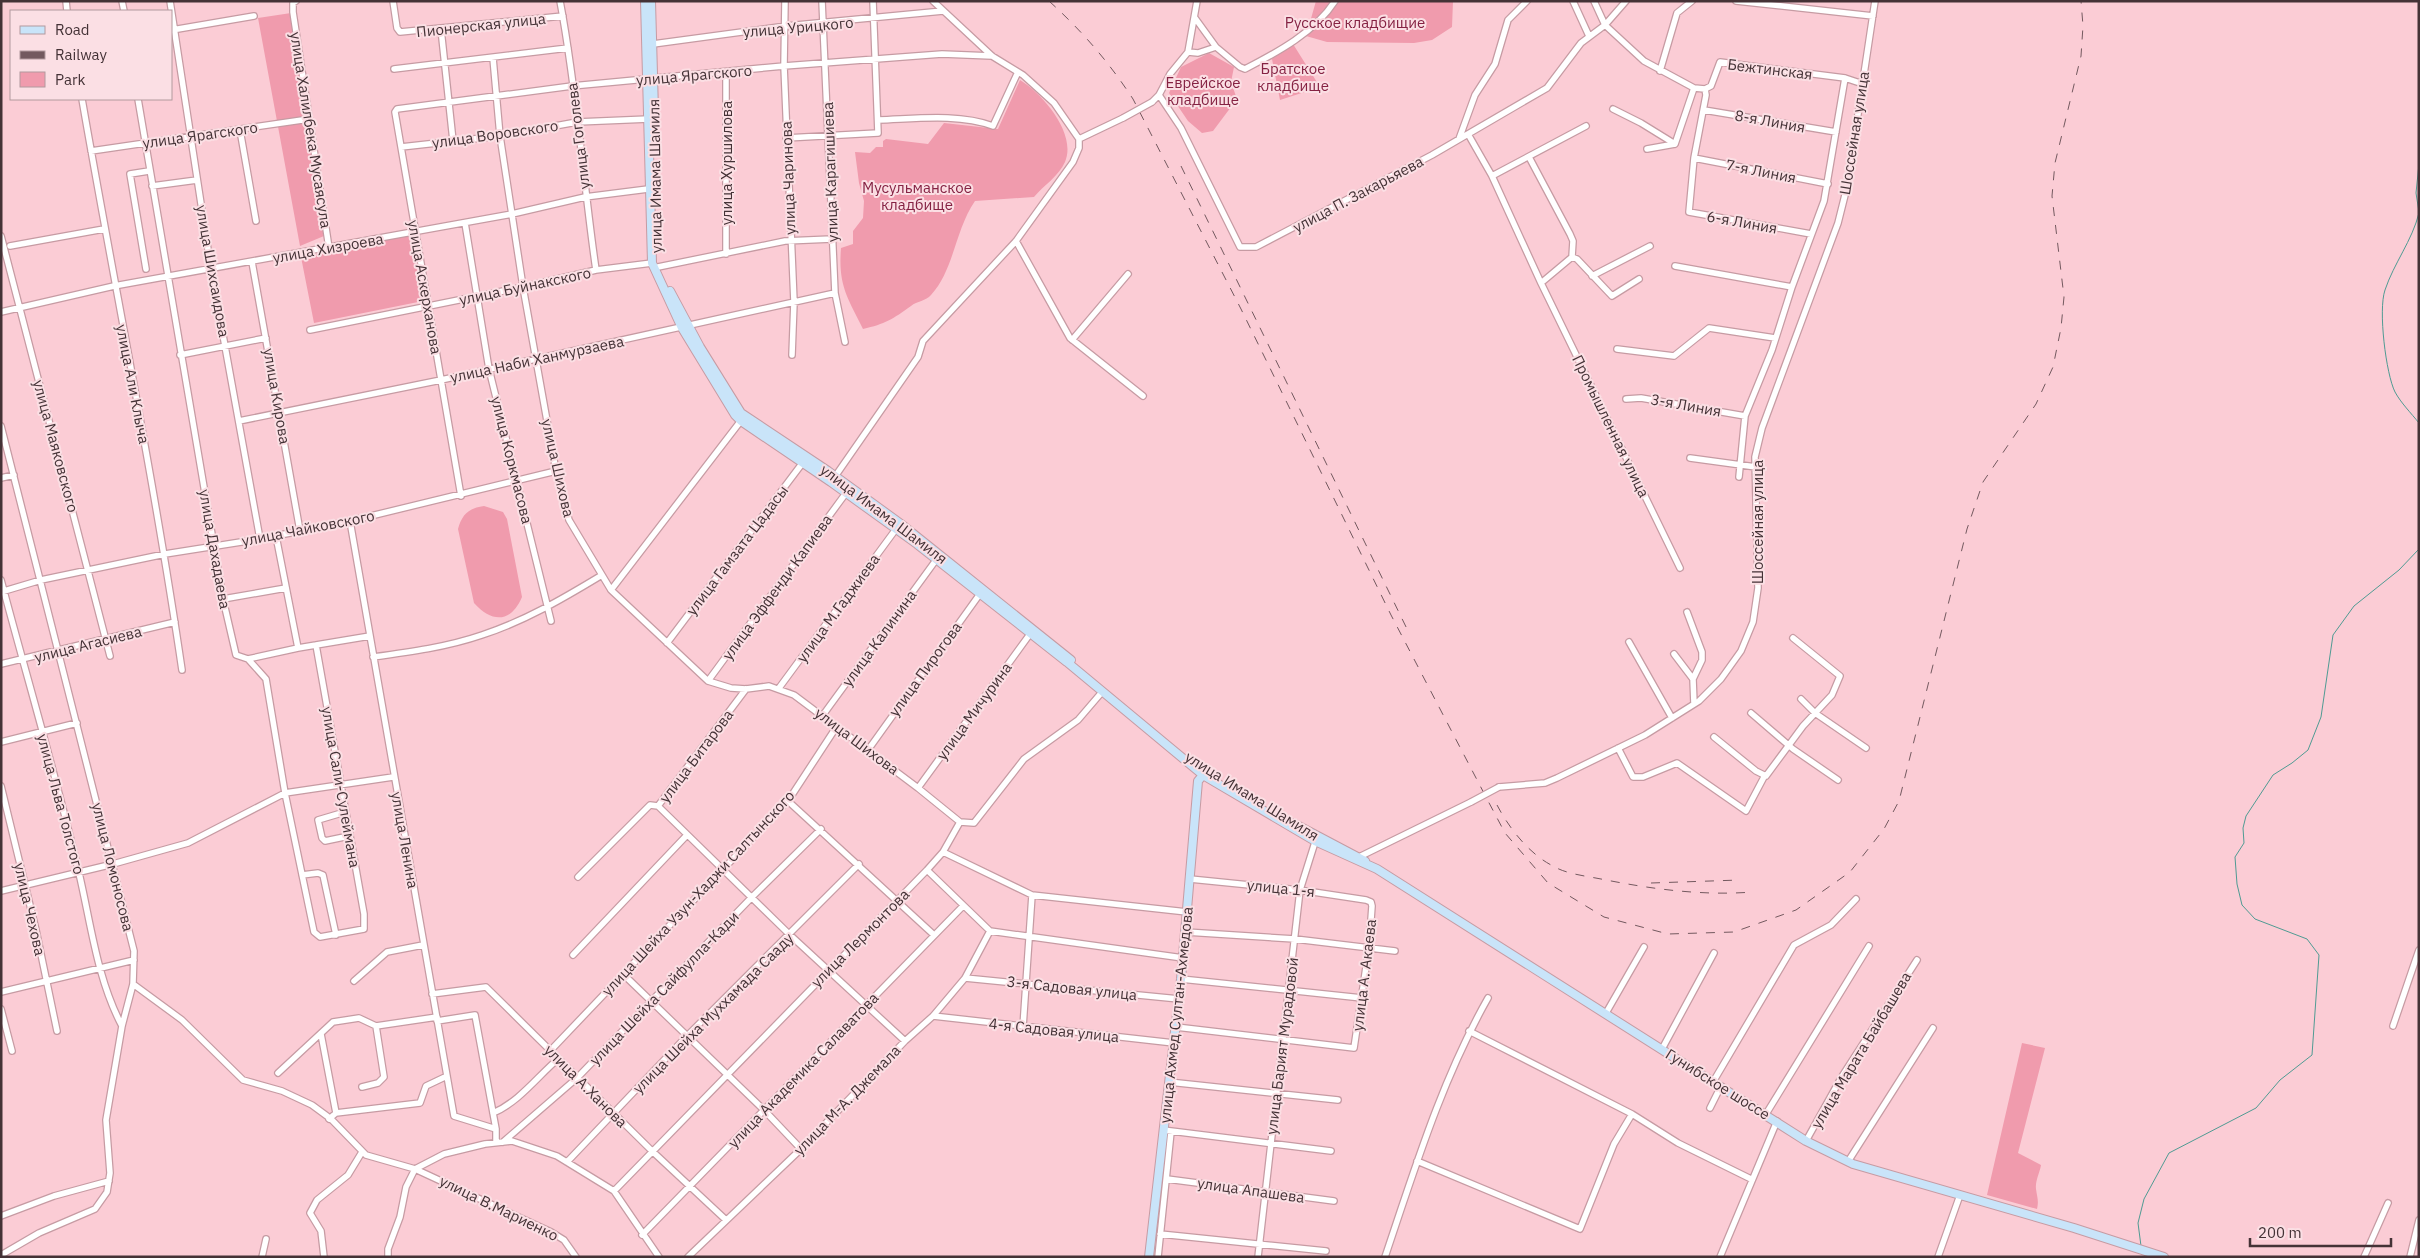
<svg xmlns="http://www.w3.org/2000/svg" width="2420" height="1258" viewBox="0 0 2420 1258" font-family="'IBM Plex Sans',sans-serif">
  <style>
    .green { fill: #f09bad }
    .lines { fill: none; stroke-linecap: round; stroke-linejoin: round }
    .stream { stroke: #4f9b93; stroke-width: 1 }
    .minor-casing { stroke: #c69ba3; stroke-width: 8 }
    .secondary-casing { stroke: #c69ba3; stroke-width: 10 }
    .minor { stroke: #fff; stroke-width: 5.5 }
    .secondary { stroke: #c9e4f9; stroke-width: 8 }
    .rail { stroke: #73595f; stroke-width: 1; stroke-dasharray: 9 9; stroke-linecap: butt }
    .minor-bridge-casing { stroke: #c69ba3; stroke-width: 8; stroke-linecap: butt }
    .minor-bridge { stroke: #fff; stroke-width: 5.5 }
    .labels { text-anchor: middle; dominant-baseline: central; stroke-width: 4; stroke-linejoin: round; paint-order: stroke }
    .park-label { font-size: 15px; fill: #852243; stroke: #fbdfe4 }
    .street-label { font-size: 15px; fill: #443236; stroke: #fbdfe4 }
  </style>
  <rect width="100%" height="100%" fill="#fbccd5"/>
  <path class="green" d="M 1316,1 L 1453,1 L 1452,27 L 1432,40 L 1414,43 L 1327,42 L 1306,36 Z
    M 291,13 L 324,236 L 300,246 L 258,18 Z
    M 1293,44 L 1320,87 L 1280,100 L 1272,59 Z
    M 1209,53 L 1234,67 L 1231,82 L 1237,99 L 1213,131 L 1202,133 L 1188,121 L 1169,93 L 1181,67 Z
    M 1020,80 C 1043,94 1077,134 1065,162 C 1059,176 1043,186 1034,197 L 975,201 C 955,230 954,270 931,295 C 926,301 917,301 911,306 C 893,319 885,324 863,329 C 847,297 838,285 841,248 L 853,244 L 853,231 L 863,218 L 864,201 L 859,183 L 855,152 L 870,153 L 876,147 L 883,147 L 883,141 L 886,139 L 928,144 L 944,123 L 998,129 Z
    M 410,235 L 423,301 L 314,323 L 301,257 Z
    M 484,506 L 503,512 L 507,519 L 522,597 C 511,623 492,623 474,603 L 458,529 C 462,515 468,508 484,506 Z
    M 2022,1043 L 2045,1048 L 2018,1153 L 2041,1165 C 2040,1172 2035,1181 2036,1189 C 2037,1197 2039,1200 2037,1209 L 1987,1195 Z"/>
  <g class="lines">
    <path class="stream" d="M 2419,212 L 2416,193 L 2419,164
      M 2419,213 C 2412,241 2394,263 2385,290 C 2378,310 2386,374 2395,392 C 2401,403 2411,413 2419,423
      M 2141,1246 L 2138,1223 L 2144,1199 L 2169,1153 L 2256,1108 L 2280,1080 L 2312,1055 L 2319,955 L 2307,939 L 2255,919 L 2242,905 L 2237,884 L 2235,857 L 2244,843 L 2243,828 L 2246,816 L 2273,775 L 2292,763 L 2308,750 L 2321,717 L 2333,635 L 2354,606 L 2399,570 L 2419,549"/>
    <g class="minor-casing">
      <path id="minor" d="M 66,1 L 67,11
        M 122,1 L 124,11
        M 170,1 L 211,269 L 260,539
        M 296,1 L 293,3 L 293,12 L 329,248
        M 393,1 L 397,28 L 400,32 L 563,16
        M 560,1 C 577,90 583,181 596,270
        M 785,1 L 784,66 L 794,302 L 792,355
        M 822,1 L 835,293 L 845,342
        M 1573,1 L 1589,36
        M 1626,1 L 1605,25 L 1644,61 L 1694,88 L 1675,144 L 1647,149
        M 1736,1 L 1873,16
        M 1195,18 L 1216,47 L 1240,67 L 1245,69 C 1278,52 1315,32 1335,1
        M 441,29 L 453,141
        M 172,30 L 254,16
        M 653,44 L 786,26 L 943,11
        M 1188,52 L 1198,53 L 1216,47
        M 493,58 L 500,136 L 523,287 L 556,471 L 569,520 L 611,590 L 708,681 L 731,688 L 746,689 L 769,686 L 794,695 L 918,788 L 960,822
        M 394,69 L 568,48
        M 1660,71 L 1677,13 L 1692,1
        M 1694,88 L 1705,89 L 1711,86 L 1720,62 L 1845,78 L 1863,84
        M 1705,89 L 1706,95 L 1694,158 L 1689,212 L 1811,234
        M 1159,95 L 1181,128 L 1240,247 L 1256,247 L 1432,155 L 1547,88 L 1581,43 L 1605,25 L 1594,1
        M 82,99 C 115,289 154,479 182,670
        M 138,99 L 223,599 L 236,655 L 248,659 L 266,679 L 285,793 L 314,932 L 320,937 L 364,929 L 364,914 L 316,645
        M 1152,102 L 1159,95 L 1170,74 L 1188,52 L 1197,1
        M 1613,109 L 1641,123 L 1675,144
        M 1704,110 L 1836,132
        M 878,120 C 914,119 958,113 993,126 L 1018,72
        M 240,130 L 256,221
        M 1468,134 L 1492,176 L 1541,283 L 1680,568
        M 786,138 L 878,133 L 873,1
        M 1079,139 L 1123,118
        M 1459,139 L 1475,95 L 1495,64 L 1508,20 L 1527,1
        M 401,147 L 500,136 L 577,122 L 649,119
        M 91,151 L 309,119
        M 1529,157 L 1570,234 L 1573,241 L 1572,257
        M 1694,158 L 1828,184
        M 1492,176 L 1586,126
        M 152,186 L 197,180
        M 465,223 L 489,369 L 551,621
        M 1,236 L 110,656
        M 1016,241 L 1070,338 L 1143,396
        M 10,246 L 104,229
        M 726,254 L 726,73
        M 252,262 L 300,531
        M 1675,266 L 1792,287
        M 658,267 L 785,241 L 832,239
        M 146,269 L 130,174 L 149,171
        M 1592,276 L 1650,246
        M 1541,283 L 1572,257 L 1577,259 L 1612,296 L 1639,279
        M 1,312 L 114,286 L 512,214 L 585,197 L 656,188
        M 310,330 L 523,287 L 596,270 L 652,263
        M 1072,340 L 1128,274
        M 1617,349 L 1674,356 L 1709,328 L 1775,338
        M 180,355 L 266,338
        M 1626,399 L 1641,398 L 1745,416
        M 239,421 L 441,380 L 835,293
        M 1,426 L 134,951 L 133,984 L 122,1026 L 106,1120 L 110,1173 L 107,1192 L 95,1209 L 39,1233 L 1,1255
        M 1690,458 L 1756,467
        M 1739,477 L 1745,416 L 1772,350 L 1792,287 L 1824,201 L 1845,78
        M 1,478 L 14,475
        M 834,478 L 918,357 L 923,341 L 1016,241 L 1073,162 L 1079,148 L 1079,139 L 1054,103 L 1023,75 L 992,56 L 933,1
        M 461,496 L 395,112 L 397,109 L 572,86 L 784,66 L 942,54 L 992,56
        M 350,521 L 454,1116 L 496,1129
        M 276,536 L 298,648
        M 1,580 C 27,678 56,775 79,873 C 91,924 97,979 122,1026
        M 611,590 L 743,418
        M 1,592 L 41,580 L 165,554 L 260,539 L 350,521 L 556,471
        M 223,599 L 286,588
        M 1687,612 L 1702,652 L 1702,660 L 1693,679 L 1694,704
        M 1629,642 L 1672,718
        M 667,643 L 804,461
        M 1674,654 L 1693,679
        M 373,657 C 410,652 447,647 482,635 C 525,621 564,598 602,575
        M 248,659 L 298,648 L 370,636
        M 1,664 L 175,622
        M 708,681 L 846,493
        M 779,688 L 896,529
        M 1801,699 L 1815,713 L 1866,748
        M 1751,713 L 1793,749 L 1838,780
        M 823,715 L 936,560
        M 1714,737 L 1756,771 L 1766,776 L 1803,726 L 1832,695 L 1840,676 L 1793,638
        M 1,742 L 77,723
        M 1618,748 L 1633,777 L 1643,777 L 1677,763 L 1746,811 L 1764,777
        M 868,750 L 982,591
        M 1,786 L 36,930 L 57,1031
        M 1499,787 L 1545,783 L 1557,778 L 1645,735 L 1699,701 L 1721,679 L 1741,651 L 1753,622 L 1758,588 L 1755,457 L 1762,428 L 1838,223 L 1847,187 L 1875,1
        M 918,788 L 1030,634
        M 788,801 L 934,935
        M 658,806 L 790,935 L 905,1041
        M 345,812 L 318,820 L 322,838 L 325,841 L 349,836
        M 960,822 L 974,823 L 1024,759 L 1078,720 L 1102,692
        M 943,852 L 1032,895 L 1187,912
        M 1357,859 L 1359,857 L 1471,802
        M 927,870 L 990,931 L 1183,958
        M 302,875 L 318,873 L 323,875 L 336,935
        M 578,877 L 650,805 L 658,806 L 746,689
        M 1,891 L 113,864 L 188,843 L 285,793 L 393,777
        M 1186,932 L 1295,939 L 1395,951
        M 573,955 L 687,835
        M 623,974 L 764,1110 L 801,1149
        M 965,978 L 1179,999
        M 1181,979 L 1362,998
        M 354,981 L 387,952 L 423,945
        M 133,984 L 182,1020 L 243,1080 L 282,1091 L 312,1105 L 331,1119 L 366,1155 L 415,1169 L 551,1232 L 564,1240 L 576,1257
        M 1,992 L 134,960
        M 432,994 L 486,987 L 652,1151 L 726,1220
        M 1,1009 L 12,1051
        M 1606,1013 L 1644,947
        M 933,1016 L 1174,1043
        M 437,1021 L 475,1015 L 496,1129 L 496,1142
        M 2393,1026 L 2419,950
        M 1023,1027 L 1032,895
        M 1176,1027 L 1354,1048 L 1369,947 L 1372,906 L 1371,902 L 1366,900 L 1300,890 L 1190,879
        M 1469,1031 L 1632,1114 L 1678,1143 L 1751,1179
        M 321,1034 L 336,1113
        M 1662,1049 L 1714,953
        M 550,1051 L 788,801 L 837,726
        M 278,1073 L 333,1022 L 359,1018 L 376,1026 L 437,1017
        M 1169,1082 L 1338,1100
        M 1713,1082 L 1794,945 L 1831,925 L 1856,899
        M 362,1087 L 378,1083 L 384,1077 L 376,1026
        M 1710,1108 L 1721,1086
        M 493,1113 C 519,1102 537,1077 558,1059
        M 1766,1114 L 1869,946
        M 329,1119 L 336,1113 L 420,1103 L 426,1086 L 447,1076
        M 1163,1130 L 1331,1151
        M 1806,1141 L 1841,1078 L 1917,960
        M 503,1142 L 577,1078 L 752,897 L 821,829
        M 1849,1160 L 1933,1028
        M 1417,1161 L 1580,1229 L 1614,1144 L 1632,1114
        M 567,1162 L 687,1036 L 859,864
        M 415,1169 L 444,1154 L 485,1144 L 512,1141 L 557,1156 L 614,1191 L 659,1257
        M 1167,1179 L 1334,1201
        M 614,1191 L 927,870 L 943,852 L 960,822
        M 1,1216 L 54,1196 L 109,1181
        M 1160,1234 L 1326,1251
        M 642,1235 L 963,906
        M 262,1257 L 266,1239
        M 324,1257 L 321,1231 L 310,1213 L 317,1200 L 348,1175 L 362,1152
        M 388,1257 L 388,1249 L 400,1217 L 406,1187 L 415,1169
        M 688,1257 L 801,1149 L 905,1041 L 933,1016 L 965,978 L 990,931
        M 1158,1257 L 1171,1132
        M 1258,1257 L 1300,890 L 1316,839
        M 1385,1257 C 1415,1168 1442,1079 1488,998
        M 1720,1257 L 1777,1121
        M 1938,1257 L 1960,1195
        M 2364,1257 L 2388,1203
        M 2410,1257 L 2419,1220"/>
    </g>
    <g class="secondary-casing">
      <path id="secondary" d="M 645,1 L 652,263 L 682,328 L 735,415 L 741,421 L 831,482 L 917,544 L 1067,662 L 1203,775 L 1315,841 L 1377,869 L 1806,1141 L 1853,1164 L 2074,1228 L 2164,1257
        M 651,1 L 654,111
        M 670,291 L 700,347 L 741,413 L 828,471 L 901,524 L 1071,660
        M 1293,823 L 1365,861
        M 1149,1257 L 1181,979 L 1198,781 L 1203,775"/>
    </g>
    <use href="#minor" class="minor"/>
    <use href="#secondary" class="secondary"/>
    <path class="rail" d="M 1049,1 C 1083,32 1108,61 1133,99 L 1241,309 L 1391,615 L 1487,799 L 1505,833 L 1548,883 L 1604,917 L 1668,934 L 1734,932 L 1796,910 L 1850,872 L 1884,829 L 1899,801 L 1967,529 L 1983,482 L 2036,404 L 2053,367 L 2061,328 L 2064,297 L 2052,196 L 2055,163 L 2081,56 L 2083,26 L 2081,1
      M 1181,166 L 1409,633
      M 1497,805 C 1509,828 1529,854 1553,866 C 1566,874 1586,876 1601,879 C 1651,889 1702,896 1753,892
      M 1651,883 L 1740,880"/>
    <g class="minor-bridge-casing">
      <path id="minor-bridge" d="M 1123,118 L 1152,102
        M 1471,802 L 1499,787"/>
    </g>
    <use href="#minor-bridge" class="minor-bridge"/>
  </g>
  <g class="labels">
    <g class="park-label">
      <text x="1355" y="22">Русское кладбищие</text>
      <text x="1293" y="68">Братское<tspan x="1293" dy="17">кладбище</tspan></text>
      <text x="1203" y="82">Еврейское<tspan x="1203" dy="17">кладбище</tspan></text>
      <text x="917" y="187">Мусульманское<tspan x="917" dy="17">кладбище</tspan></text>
    </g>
    <g class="street-label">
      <text transform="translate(481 25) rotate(-6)">Пионерская улица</text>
      <text transform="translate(798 27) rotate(-5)">улица Урицкого</text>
      <text transform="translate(1770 69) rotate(7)">Бежтинская</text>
      <text transform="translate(694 75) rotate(-5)">улица Ярагского</text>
      <text transform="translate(1770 121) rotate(10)">8-я Линия</text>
      <text transform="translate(311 130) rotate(81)">улица Халилбека Мусаясула</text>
      <text transform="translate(1854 133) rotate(-81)">Шоссейная улица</text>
      <text transform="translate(495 134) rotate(-8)">улица Воровского</text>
      <text transform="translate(200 135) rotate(-8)">улица Ярагского</text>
      <text transform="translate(578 136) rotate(-97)">улица Гоголева</text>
      <text transform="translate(726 163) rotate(-90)">улица Хуршилова</text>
      <text transform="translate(1761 171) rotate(11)">7-я Линия</text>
      <text transform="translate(830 172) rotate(-92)">улица Карагишиева</text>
      <text transform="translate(655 176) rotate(-91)">улица Имама Шамиля</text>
      <text transform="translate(788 178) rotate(-92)">улица Чаринова</text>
      <text transform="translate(1358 194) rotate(-28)">улица П. Закарьяева</text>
      <text transform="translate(1742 222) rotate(10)">6-я Линия</text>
      <text transform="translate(328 248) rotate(-10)">улица Хизроева</text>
      <text transform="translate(213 271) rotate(80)">улица Шихсаидова</text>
      <text transform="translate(525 286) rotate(-12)">улица Буйнакского</text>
      <text transform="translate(425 287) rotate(80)">улица Аскерханова</text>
      <text transform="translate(537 359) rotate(-12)">улица Наби Ханмурзаева</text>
      <text transform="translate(133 384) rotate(79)">улица Али Клыча</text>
      <text transform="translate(277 396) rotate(80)">улица Кирова</text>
      <text transform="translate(1686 405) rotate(10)">3-я Линия</text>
      <text transform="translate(1611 426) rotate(64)">Промышленная улица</text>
      <text transform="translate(56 446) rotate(75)">улица Маяковского</text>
      <text transform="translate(512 460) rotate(76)">улица Коркмасова</text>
      <text transform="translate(558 468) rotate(77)">улица Шихова</text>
      <text transform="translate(884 514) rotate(37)">улица Имама Шамиля</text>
      <text transform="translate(1757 522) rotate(-90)">Шоссейная улица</text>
      <text transform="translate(308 528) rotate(-11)">улица Чайковского</text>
      <text transform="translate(215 549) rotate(80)">улица Дахадаева</text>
      <text transform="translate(737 550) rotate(-53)">улица Гамзата Цадасы</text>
      <text transform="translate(777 587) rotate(-54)">улица Эффенди Капиева</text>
      <text transform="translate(838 608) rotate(-54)">улица М.Гаджиева</text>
      <text transform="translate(879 638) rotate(-54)">улица Калинина</text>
      <text transform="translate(88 644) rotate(-14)">улица Агасиева</text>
      <text transform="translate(925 669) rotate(-54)">улица Пирогова</text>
      <text transform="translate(974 711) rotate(-54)">улица Мичурина</text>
      <text transform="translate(857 741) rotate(37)">улица Шихова</text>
      <text transform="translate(696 756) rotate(-53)">улица Битарова</text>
      <text transform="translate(341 787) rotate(80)">улица Сали-Сулеймана</text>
      <text transform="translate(1252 796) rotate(32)">улица Имама Шамиля</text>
      <text transform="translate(61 804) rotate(75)">улица Льва Толстого</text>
      <text transform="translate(405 840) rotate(80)">улица Ленина</text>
      <text transform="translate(113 867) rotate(76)">улица Ломоносова</text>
      <text transform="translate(1281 888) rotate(6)">улица 1-я</text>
      <text transform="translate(698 893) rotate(-47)">улица Шейха Узун-Хаджи Салтынского</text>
      <text transform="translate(30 909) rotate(77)">улица Чехова</text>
      <text transform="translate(860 938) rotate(-45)">улица Лермонтова</text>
      <text transform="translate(1364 975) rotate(-83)">улица А. Акаева</text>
      <text transform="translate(664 988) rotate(-46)">улица Шейха Сайфулла-Кади</text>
      <text transform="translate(1072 988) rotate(6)">3-я Садовая улица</text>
      <text transform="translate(713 1013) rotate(-45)">улица Шейха Муххамада Сааду</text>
      <text transform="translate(1176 1015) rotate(-84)">улица Ахмед Султан-Ахмедова</text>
      <text transform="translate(1054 1030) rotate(6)">4-я Садовая улица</text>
      <text transform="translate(1282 1046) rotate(-83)">улица Барият Мурадовой</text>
      <text transform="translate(1861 1050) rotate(-59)">улица Марата Байбашева</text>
      <text transform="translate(803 1070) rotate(-46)">улица Академика Салаватова</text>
      <text transform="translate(1718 1084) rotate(32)">Гунибское шоссе</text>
      <text transform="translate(586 1086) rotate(45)">улица А.Ханова</text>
      <text transform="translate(847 1100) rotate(-46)">улица М-А. Джемала</text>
      <text transform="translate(1251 1190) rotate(8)">улица Апашева</text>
      <text transform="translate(499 1208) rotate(26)">улица В.Мариенко</text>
    </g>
  </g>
  <rect width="2420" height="1258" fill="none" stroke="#443236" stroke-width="5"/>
  <rect x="10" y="10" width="162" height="90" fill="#fbdfe4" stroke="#b29a9e"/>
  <rect x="20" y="26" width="25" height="8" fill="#c9e4f9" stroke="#b29a9e"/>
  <text x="55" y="35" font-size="15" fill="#443236">Road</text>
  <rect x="20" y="51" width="25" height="8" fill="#73595f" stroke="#b29a9e"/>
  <text x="55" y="60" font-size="15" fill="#443236">Railway</text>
  <rect x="20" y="72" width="25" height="15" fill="#f09bad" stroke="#b29a9e"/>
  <text x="55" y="85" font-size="15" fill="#443236">Park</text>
  <path d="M2250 1238v8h141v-8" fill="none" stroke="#443236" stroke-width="2.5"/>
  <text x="2258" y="1238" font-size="15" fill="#443236" stroke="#fbdfe4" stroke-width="4" paint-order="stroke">200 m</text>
</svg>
